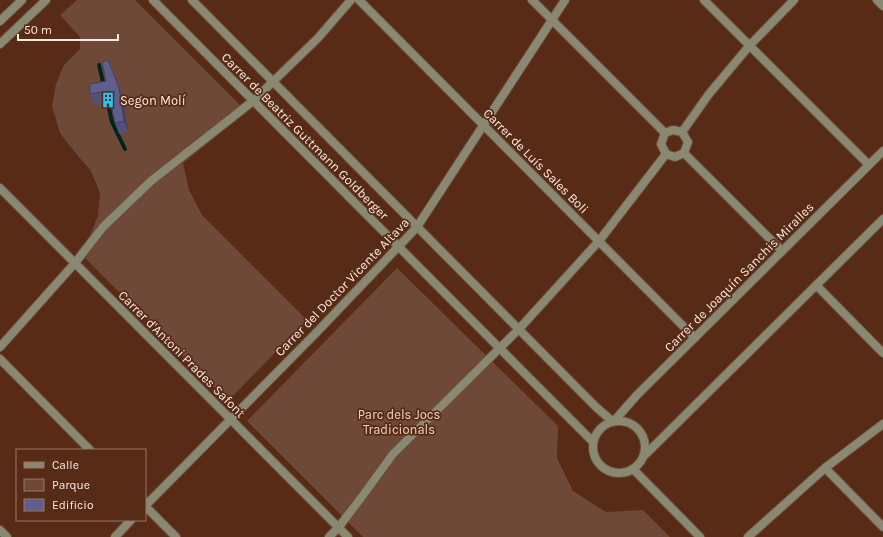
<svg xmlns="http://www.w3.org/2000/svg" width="883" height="537" viewBox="0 0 883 537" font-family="Karla,sans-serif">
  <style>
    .green { fill: #6f4938 }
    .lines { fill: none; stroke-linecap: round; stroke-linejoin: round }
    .stream { stroke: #012619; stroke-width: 4 }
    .pedestrian-casing { stroke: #714a36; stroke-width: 10 }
    .minor-casing { stroke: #714a36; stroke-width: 10 }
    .pedestrian { stroke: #898872; stroke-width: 8 }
    .minor { stroke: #898872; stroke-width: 8 }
    .wall { fill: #535178 }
    .shaded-wall { fill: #434262 }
    .building { fill: #605e8c; stroke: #434262 }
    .labels { text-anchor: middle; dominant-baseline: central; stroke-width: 3.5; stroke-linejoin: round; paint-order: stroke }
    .poi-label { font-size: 13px; fill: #fbeae2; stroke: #572b15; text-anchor: start }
    .street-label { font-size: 13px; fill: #fbeae2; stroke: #572b15 }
    .park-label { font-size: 13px; fill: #f3d1c1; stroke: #572b15 }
  </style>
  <rect width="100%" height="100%" fill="#572b15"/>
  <path class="green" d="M 77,0 L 135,0 L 247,112 L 183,163 L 189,190 L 202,215 L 307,320 L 228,401 L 78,251 L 89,238 L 98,216 L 100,193 L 91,171 L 73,150 L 60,133 L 52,106 L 56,84 L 64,65 L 80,49 L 80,37 L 60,15 Z
    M 397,268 L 558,426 L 557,458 L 573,491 L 606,512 L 643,510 L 670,537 L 363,537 L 247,421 Z"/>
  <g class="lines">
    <path class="stream" d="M 99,65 L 104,86
      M 108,103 L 112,122 L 125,149"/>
    <g class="pedestrian-casing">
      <path id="pedestrian" d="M 0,347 L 75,263 L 103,227 L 151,181 L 253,101 L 318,38 L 351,0
        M 825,468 L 835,478
        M 329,537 L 338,528 L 361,498 L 393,454 L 519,329 L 599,241 L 666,154
        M 748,537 L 825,468 L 883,424"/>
    </g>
    <g class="minor-casing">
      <path id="minor" d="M 153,0 L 593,442
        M 192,0 L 596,407 L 612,421
        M 359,0 L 695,338
        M 532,0 L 665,133
        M 704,0 L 869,165
        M 877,0 L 883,6
        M 0,21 L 22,0
        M 0,44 L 46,0
        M 673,130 L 682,132 L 688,142 L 684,153 L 675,157 L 666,154 L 661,144 L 665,133 Z
        M 682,132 L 709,94 L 750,45 L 794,0
        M 684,153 L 782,251
        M 0,188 L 348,537
        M 816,285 L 883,353
        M 0,359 L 90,450
        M593 447a26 26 0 1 1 52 0a26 26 0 1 1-52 0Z
        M 614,421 L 637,395 L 883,151
        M 644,456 L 883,219
        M 634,470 L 700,537
        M 835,478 L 883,527
        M 145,506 L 316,333 L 417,227 L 565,0
        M 145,506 L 176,537
        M 0,530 L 7,537
        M 115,537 L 131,520"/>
    </g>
    <use href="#pedestrian" class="pedestrian"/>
    <use href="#minor" class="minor"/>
  </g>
  <path class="wall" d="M 119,88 L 123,100 L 128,132 L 119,134 L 115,123 L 111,102 L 94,105 L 90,94 Z"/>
  <path class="shaded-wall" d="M 119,88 L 123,100 L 128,132 L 124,121 Z"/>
  <path class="building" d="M 108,60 L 119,88 L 124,121 L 115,123 L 108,91 L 90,94 L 90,84 L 106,81 L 102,62 Z"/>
  <defs>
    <g id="building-bare" transform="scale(1.2)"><path d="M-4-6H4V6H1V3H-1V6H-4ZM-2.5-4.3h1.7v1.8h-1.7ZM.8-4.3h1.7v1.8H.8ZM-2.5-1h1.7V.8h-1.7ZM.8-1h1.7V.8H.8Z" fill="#1fc9fd" stroke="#572b15" stroke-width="2.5" paint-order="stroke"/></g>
  </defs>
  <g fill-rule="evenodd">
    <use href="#building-bare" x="108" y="100"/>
  </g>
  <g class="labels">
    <g class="poi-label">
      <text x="120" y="100">Segon Molí</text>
    </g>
    <g class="street-label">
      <text transform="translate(305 136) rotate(45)">Carrer de Beatriz Guttmann Goldberger</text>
      <text transform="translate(536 161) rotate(45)">Carrer de Luís Sales Boli</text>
      <text transform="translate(739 277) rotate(-45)">Carrer de Joaquín Sanchis Miralles</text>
      <text transform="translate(342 287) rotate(-46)">Carrer del Doctor Vicente Altava</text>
      <text transform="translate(182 354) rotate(45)">Carrer d'Antoni Prades Safont</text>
    </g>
    <g class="park-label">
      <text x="399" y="414">Parc dels Jocs<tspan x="399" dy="15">Tradicionals</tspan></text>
    </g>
  </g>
  <rect x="16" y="449" width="130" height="72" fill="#572b15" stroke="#997767"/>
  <rect x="24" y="462" width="20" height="6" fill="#898872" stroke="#997767"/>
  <text x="52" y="469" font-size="12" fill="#fbeae2">Calle</text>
  <rect x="24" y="479" width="20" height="12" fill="#6f4938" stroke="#997767"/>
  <text x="52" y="489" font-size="12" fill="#fbeae2">Parque</text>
  <rect x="24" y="499" width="20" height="12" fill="#605e8c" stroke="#997767"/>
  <text x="52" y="509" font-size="12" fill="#fbeae2">Edificio</text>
  <path d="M18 34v6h100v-6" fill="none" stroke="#fbeae2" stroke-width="2"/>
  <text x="24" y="34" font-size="12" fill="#fbeae2" stroke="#572b15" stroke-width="3" paint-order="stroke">50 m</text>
</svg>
